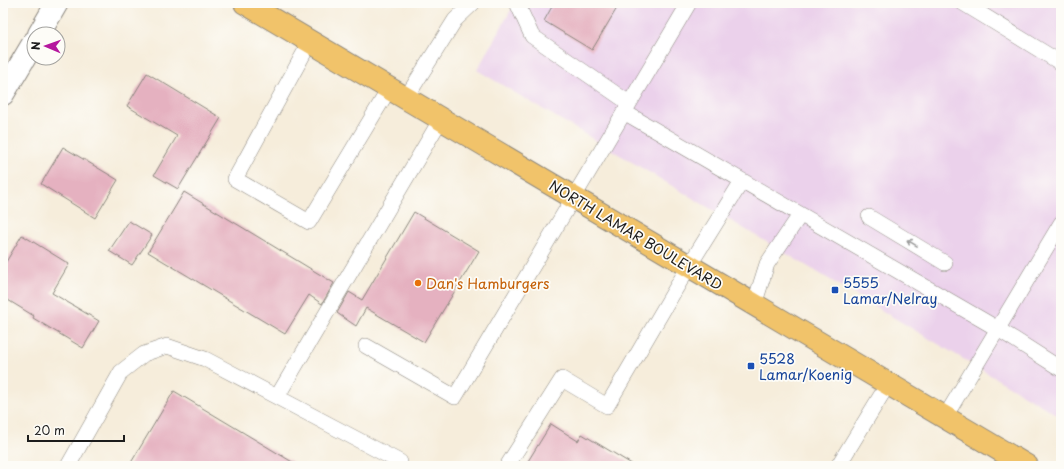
<svg xmlns="http://www.w3.org/2000/svg" width="1064" height="469" viewBox="0 0 1064 469" font-family="'Playpen Sans',sans-serif">
  <style>
    .built { fill: #ebd1eb }
    .building { fill: #e5b1c0 }
    .lines { fill: none; stroke-linecap: round; stroke-linejoin: round }
    .lane-casing { stroke: #89847c; stroke-width: 16 }
    .street-casing { stroke: #89847c; stroke-width: 24 }
    .primary-casing { stroke: #89847c; stroke-width: 24 }
    .lane { stroke: #fff; stroke-width: 15 }
    .street { stroke: #fff; stroke-width: 22 }
    .primary { stroke: #f1c36a; stroke-width: 22 }
    .oneway { stroke: #999 }
    .food-dot { fill: #e8710a; stroke: #fdfcf7; stroke-width: 1.5 }
    .transit-dot { fill: #1a4fb4; stroke: #fdfcf7; stroke-width: 1.5 }
    .labels { text-anchor: middle; dominant-baseline: central; stroke-width: 3.5; stroke-linejoin: round; paint-order: stroke }
    .street-label { font-size: 14px; fill: #1c1c1c; stroke: #fdfcf7 }
    .transit-label { font-size: 14px; fill: #164399; stroke: #fdfcf7; text-anchor: start }
    .food-label { font-size: 14px; fill: #c56008; stroke: #fdfcf7; text-anchor: start }
  </style>
  <rect width="100%" height="100%" fill="#fdfcf7"/>
  <filter id="ink" filterUnits="userSpaceOnUse"><feTurbulence type="fractalNoise" baseFrequency=".025" numOctaves="2"/><feDisplacementMap in="SourceGraphic" scale="8" xChannelSelector="R" yChannelSelector="G"/><feConvolveMatrix kernelMatrix="1 2 1 2 8 2 1 2 1" color-interpolation-filters="sRGB"/></filter>
  <filter id="wash" filterUnits="userSpaceOnUse"><feTurbulence type="fractalNoise" baseFrequency=".012" numOctaves="4" result="noise"/><feDisplacementMap in="SourceGraphic" scale="16" xChannelSelector="R" yChannelSelector="G"/><feGaussianBlur stdDeviation="0.9" result="paint"/><feColorMatrix in="noise" values="0 0 0 0 0 0 0 0 0 0 0 0 0 0 0 0 0 1.4 0 .05"/><feComposite in="paint" operator="in"/></filter>
  <g filter="url(#wash)">
    <rect width="100%" height="100%" fill="#f6eddb"/>
    <path class="built" d="M 515,3 L 1061,3 L 1061,417 L 477,70 Z"/>
    <g id="blocks">
      <path class="building" d="M 554,3 L 620,3 L 592,50 L 544,21 Z
        M 147,73 L 221,118 L 178,189 L 154,175 L 177,136 L 127,106 Z
        M 63,147 L 118,180 L 95,218 L 41,184 Z
        M 184,192 L 334,283 L 322,304 L 309,295 L 285,334 L 148,252 Z
        M 414,212 L 479,251 L 424,342 L 366,308 L 356,326 L 337,313 L 349,292 L 362,300 Z
        M 129,221 L 152,235 L 132,265 L 109,251 Z
        M 22,235 L 69,264 L 52,293 L 99,321 L 83,348 L 33,318 L 34,316 L 3,297 L 3,267 Z
        M 174,391 L 299,466 L 129,466 Z
        M 551,424 L 578,441 L 582,434 L 635,466 L 525,466 Z"/>
    </g>
  </g>
  <g filter="url(#ink)">
    <use href="#blocks" fill-opacity="0" stroke="#89847c" stroke-width="1"/>
    <g class="lines">
      <g class="lane-casing">
        <path id="lane" d="M 517,3 L 532,36 L 629,103
          M 963,3 L 1061,63
          M 310,42 L 235,179 L 309,222 L 389,89
          M 406,98 L 455,20 L 473,3
          M 624,112 L 998,329 L 1061,369
          M 869,217 L 945,263
          M 754,305 L 767,264 L 800,215
          M 366,346 L 455,397 L 689,3
          M 277,397 L 441,119
          M 945,417 L 1061,223
          M 68,466 L 121,372 L 144,354 L 167,346 L 205,359 L 400,462
          M 507,466 L 562,379 L 607,406 L 689,266 L 742,181
          M 838,466 L 888,384"/>
      </g>
      <g class="street-casing">
        <path id="street" d="M 39,34 L 57,3
          M 3,94 L 34,42"/>
      </g>
      <g class="primary-casing">
        <path id="primary" d="M 245,3 L 1027,466"/>
      </g>
      <use href="#lane" class="lane"/>
      <use href="#street" class="street"/>
      <use href="#primary" class="primary"/>
    </g>
    <defs><path id="oneway-shaft" d="M-6 0H5M1.5-3L5.5 0L1.5 3" fill="none" stroke-width="1.6" stroke-linecap="round" stroke-linejoin="round"/></defs>
    <use class="oneway" href="#oneway-shaft" transform="translate(912 243) rotate(-149)"/>
  </g>
  <circle class="food-dot" cx="418" cy="283" r="4"/>
  <g class="transit-dot">
    <rect x="831" y="286" width="8" height="8" rx="2"/>
    <rect x="747" y="362" width="8" height="8" rx="2"/>
  </g>
  <g class="labels">
    <g class="street-label">
      <text transform="translate(636 235) rotate(31)">NORTH LAMAR BOULEVARD</text>
    </g>
    <g class="transit-label">
      <text x="843" y="282">5555<tspan x="843" dy="16">Lamar/Nelray</tspan></text>
      <text x="759" y="358">5528<tspan x="759" dy="16">Lamar/Koenig</tspan></text>
    </g>
    <g class="food-label">
      <text x="426" y="283">Dan's Hamburgers</text>
    </g>
  </g>
  <rect width="1064" height="469" fill="none" stroke="#fdfcf7" stroke-width="16"/>
  <g transform="translate(46 46) rotate(272)"><circle r="19" fill="#fdfcf7" stroke="#a3a29f"/>
  <path d="M0-3L7 15L0 10L-7 15Z" fill="#b5179e"/>
  <text y="-6" font-size="11" font-weight="bold" text-anchor="middle" fill="#1c1c1c">N</text>
  </g>
  <path d="M28 435v6h96v-6" fill="none" stroke="#1c1c1c" stroke-width="2"/>
  <text x="34" y="435" font-size="12" fill="#1c1c1c" stroke="#fdfcf7" stroke-width="3" paint-order="stroke">20 m</text>
</svg>
